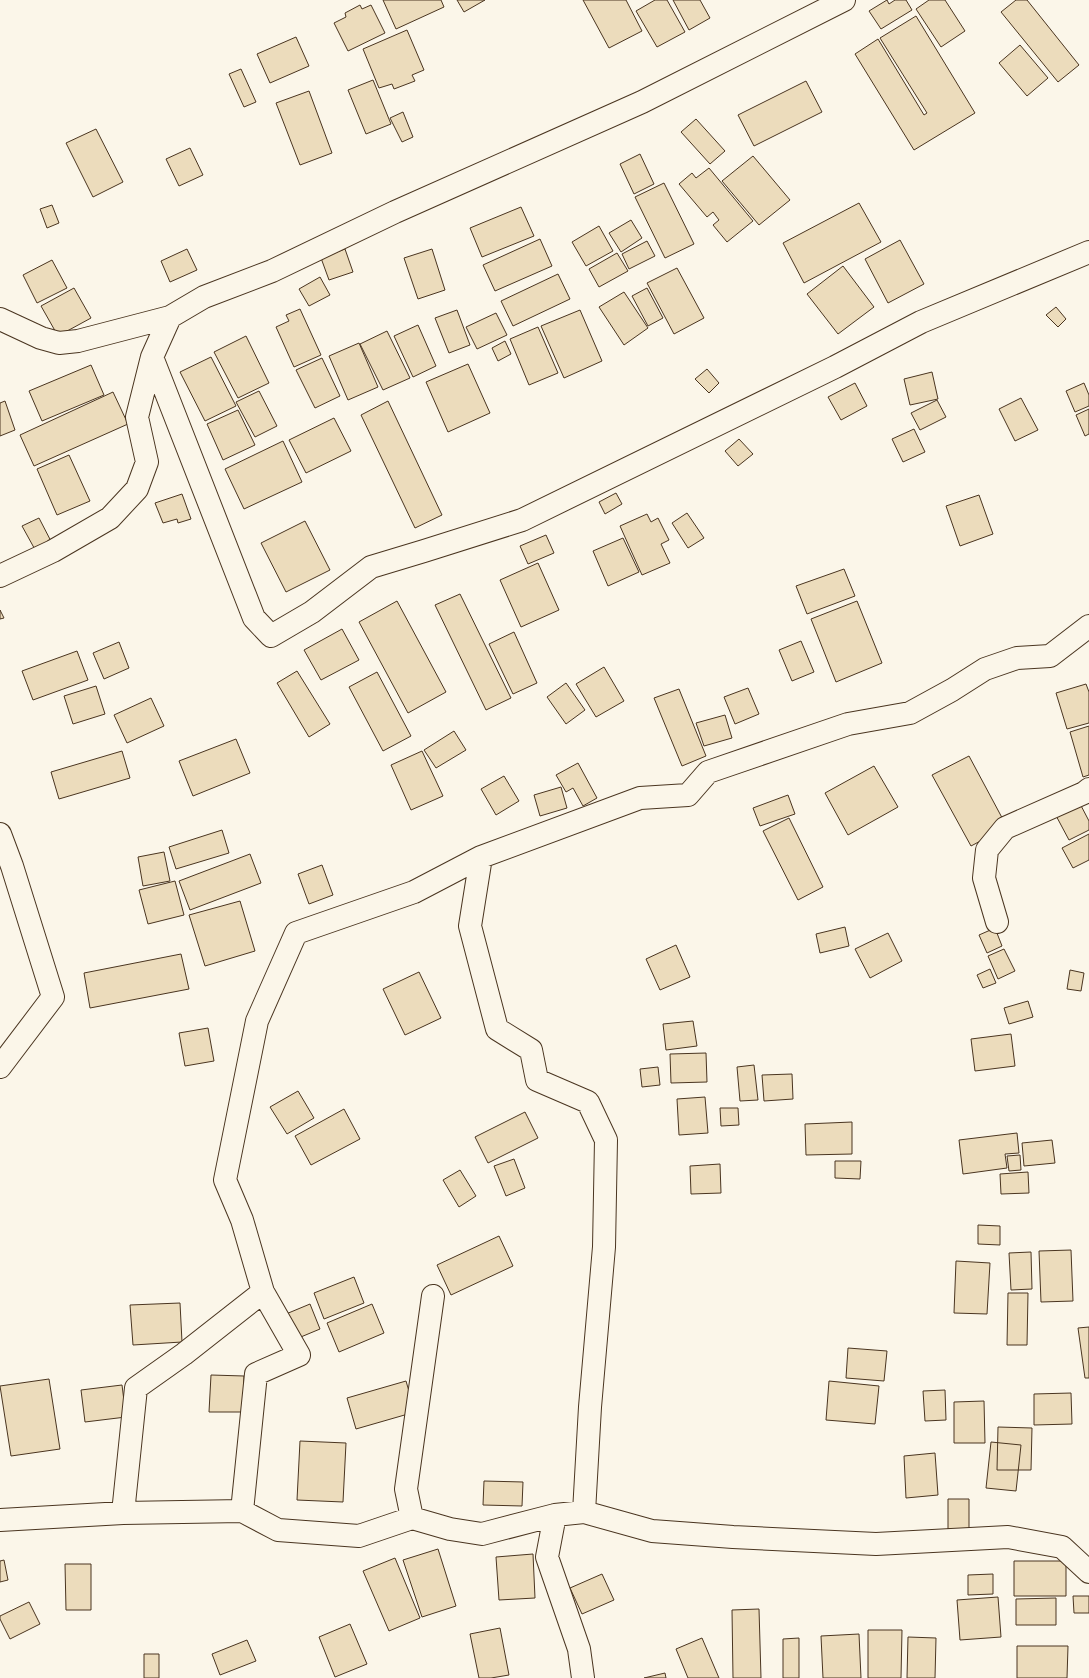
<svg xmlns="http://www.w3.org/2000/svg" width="1089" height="1678" viewBox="0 0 1089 1678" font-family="'PT Sans Narrow',sans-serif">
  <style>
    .building { fill: #ecdcbc; stroke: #4a3520 }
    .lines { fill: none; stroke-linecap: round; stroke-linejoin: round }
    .minor-casing { stroke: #4a3520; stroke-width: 24 }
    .minor { stroke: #fbf6e9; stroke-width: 22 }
  </style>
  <rect width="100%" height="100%" fill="#fbf6e9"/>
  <path class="building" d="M 383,0 L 441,0 L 444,7 L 396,29 Z
    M 457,0 L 485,0 L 464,12 Z
    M 583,0 L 626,0 L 642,31 L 609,48 Z
    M 655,0 L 667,0 L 685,32 L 657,47 L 636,11 Z
    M 673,0 L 700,0 L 710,18 L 689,30 Z
    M 887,0 L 889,4 L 895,0 L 906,0 L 912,10 L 881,29 L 869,11 Z
    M 929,0 L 945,0 L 965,31 L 941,47 L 916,9 Z
    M 1016,0 L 1027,0 L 1079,65 L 1058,82 L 1001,12 Z
    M 360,5 L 362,9 L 371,5 L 385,33 L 348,51 L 334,23 L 346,17 L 345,13 Z
    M 916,16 L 975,113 L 914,150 L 855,54 L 878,39 L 924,115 L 927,113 L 880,38 Z
    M 407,30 L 424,70 L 412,75 L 415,81 L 394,89 L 392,84 L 379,88 L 363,49 Z
    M 296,37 L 309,66 L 270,83 L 257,54 Z
    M 1020,45 L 1048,78 L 1027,96 L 999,63 Z
    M 241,69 L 256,102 L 244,107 L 229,74 Z
    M 373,80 L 391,124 L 366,134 L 348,90 Z
    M 806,81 L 822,112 L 754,146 L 738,115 Z
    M 309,91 L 332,153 L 300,165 L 276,103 Z
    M 403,112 L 413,137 L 402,142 L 390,118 Z
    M 696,119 L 725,151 L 710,164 L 681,132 Z
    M 96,129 L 123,182 L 93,197 L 66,143 Z
    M 190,148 L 203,175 L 179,186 L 166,159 Z
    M 640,154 L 654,184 L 634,194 L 620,164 Z
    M 753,156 L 790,200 L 759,225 L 722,181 Z
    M 709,168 L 753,221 L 727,242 L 713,225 L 719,220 L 713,212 L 707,217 L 679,184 L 692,173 L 696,178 Z
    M 664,183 L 694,244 L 665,258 L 635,197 Z
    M 859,203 L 881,242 L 804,283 L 783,243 Z
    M 52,205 L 59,223 L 47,228 L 40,209 Z
    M 521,207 L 534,236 L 482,257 L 470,228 Z
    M 631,220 L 642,238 L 621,252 L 609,233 Z
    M 599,226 L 613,251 L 586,266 L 572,242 Z
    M 540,239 L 552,266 L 495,291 L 483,265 Z
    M 900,240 L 924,284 L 888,303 L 865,259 Z
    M 647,241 L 655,256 L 629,269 L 622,254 Z
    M 187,249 L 197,270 L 170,282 L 161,261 Z
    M 345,249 L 353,272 L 329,280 L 321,258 Z
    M 432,249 L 445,290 L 418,299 L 404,258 Z
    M 617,253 L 628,271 L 599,287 L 589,269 Z
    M 52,260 L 67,288 L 37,303 L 23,275 Z
    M 843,266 L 874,307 L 838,334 L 807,294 Z
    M 677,268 L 704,318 L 674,334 L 647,283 Z
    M 558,274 L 570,299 L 513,326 L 501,301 Z
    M 320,277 L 330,295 L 309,306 L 299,289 Z
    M 74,288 L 91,318 L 58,336 L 41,306 Z
    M 647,288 L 663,318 L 648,326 L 632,296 Z
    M 624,292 L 648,328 L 624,345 L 599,307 Z
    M 1056,307 L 1066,319 L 1058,327 L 1046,315 Z
    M 300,309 L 321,355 L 294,367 L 276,327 L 289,321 L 286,315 Z
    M 457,310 L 470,345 L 449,353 L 435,318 Z
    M 580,310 L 602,361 L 564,378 L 541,326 Z
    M 496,313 L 507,335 L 477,349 L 466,327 Z
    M 418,325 L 436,366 L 413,377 L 394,336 Z
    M 538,327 L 558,373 L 529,385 L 510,339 Z
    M 387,331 L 410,378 L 383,390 L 360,344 Z
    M 246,336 L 269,383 L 238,398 L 214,352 Z
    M 505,341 L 511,354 L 498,361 L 492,348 Z
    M 359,343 L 378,387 L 348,400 L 329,356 Z
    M 211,357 L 236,406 L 205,421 L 180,372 Z
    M 322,358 L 340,396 L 315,408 L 296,370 Z
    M 468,364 L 490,413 L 448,432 L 426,382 Z
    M 91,365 L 104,395 L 42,421 L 29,391 Z
    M 707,369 L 719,383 L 709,393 L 695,379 Z
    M 932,372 L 938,399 L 910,405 L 904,379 Z
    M 855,383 L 867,406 L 841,420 L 828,397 Z
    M 1084,383 L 1089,395 L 1089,406 L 1075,412 L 1066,391 Z
    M 259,391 L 277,426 L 255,437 L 236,402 Z
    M 113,392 L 128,424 L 34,466 L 20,435 Z
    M 1021,398 L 1038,430 L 1015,441 L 999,409 Z
    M 937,400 L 946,417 L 920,430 L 911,413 Z
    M 5,401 L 15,430 L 0,436 L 0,403 Z
    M 388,401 L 442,515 L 415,528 L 361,415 Z
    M 1089,409 L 1089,434 L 1085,436 L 1076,415 Z
    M 238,410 L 255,445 L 223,460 L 207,424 Z
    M 334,418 L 351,451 L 306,473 L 289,440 Z
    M 914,429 L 925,452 L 903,462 L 892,439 Z
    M 739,439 L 753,454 L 738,466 L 725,451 Z
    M 283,441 L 302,482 L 244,509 L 225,469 Z
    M 69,455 L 90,501 L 57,515 L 37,469 Z
    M 616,493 L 622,504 L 605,514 L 599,502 Z
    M 182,494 L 191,519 L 178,523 L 177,519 L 163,523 L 155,503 Z
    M 979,495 L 993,534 L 960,546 L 946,506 Z
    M 687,513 L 704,538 L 688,548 L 672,523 Z
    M 647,514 L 651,522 L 658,518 L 669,540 L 661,544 L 670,563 L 642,575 L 620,526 Z
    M 39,518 L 54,547 L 38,555 L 22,526 Z
    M 305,521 L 330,570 L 286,592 L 261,543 Z
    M 546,535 L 554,553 L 528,564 L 520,546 Z
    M 623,538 L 639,572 L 608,586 L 593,551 Z
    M 538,563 L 559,610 L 521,627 L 500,580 Z
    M 844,569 L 855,596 L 807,614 L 796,586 Z
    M 460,594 L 511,698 L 486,710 L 435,605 Z
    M 397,601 L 446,692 L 408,713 L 359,622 Z
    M 857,601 L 882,663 L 836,682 L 811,619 Z
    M 0,610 L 4,618 L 0,619 Z
    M 342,629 L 359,660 L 321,680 L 304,650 Z
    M 514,632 L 537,683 L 513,694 L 489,644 Z
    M 801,641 L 814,672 L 792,681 L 779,650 Z
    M 119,642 L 129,668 L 104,679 L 93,653 Z
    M 77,651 L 88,680 L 33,700 L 22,671 Z
    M 604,667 L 624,701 L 596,717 L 576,684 Z
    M 297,671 L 330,724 L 309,737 L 277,683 Z
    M 377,672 L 411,736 L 383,751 L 349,687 Z
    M 566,683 L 585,710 L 566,724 L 547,697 Z
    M 1086,684 L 1089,692 L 1089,723 L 1067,729 L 1056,693 Z
    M 96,686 L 105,714 L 73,724 L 64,696 Z
    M 748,688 L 759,714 L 735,724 L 724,697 Z
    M 679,689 L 706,756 L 682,766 L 654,698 Z
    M 151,698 L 164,726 L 127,743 L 114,715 Z
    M 725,715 L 732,738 L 704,746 L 696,723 Z
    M 1089,726 L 1089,775 L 1083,777 L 1070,732 Z
    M 454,731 L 466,750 L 436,768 L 424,750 Z
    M 236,739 L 250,773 L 193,796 L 179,761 Z
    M 122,751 L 130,778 L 59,799 L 51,772 Z
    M 422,751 L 443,796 L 411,810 L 391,765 Z
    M 969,756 L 1007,827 L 971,846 L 932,775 Z
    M 578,763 L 597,798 L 583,806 L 573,788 L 566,792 L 556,775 Z
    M 874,766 L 898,807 L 848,835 L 825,793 Z
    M 504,776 L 519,801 L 496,815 L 481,789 Z
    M 561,787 L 567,808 L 540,816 L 534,795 Z
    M 788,795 L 795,814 L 760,826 L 753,808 Z
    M 1077,798 L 1089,821 L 1089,830 L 1069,840 L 1053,810 Z
    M 789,818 L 823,887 L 798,900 L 763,831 Z
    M 222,830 L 229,853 L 176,869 L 169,847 Z
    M 1089,834 L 1089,860 L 1073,868 L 1062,848 Z
    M 164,852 L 170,881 L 143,886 L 138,857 Z
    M 250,854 L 261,883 L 190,910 L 179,881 Z
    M 322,865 L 333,895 L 309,904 L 298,874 Z
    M 175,881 L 184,915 L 148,924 L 139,890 Z
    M 240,901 L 255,951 L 205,966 L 189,915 Z
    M 845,927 L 849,946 L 820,953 L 816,934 Z
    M 995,928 L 1002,946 L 987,953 L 979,935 Z
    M 888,933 L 902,961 L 870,978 L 855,949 Z
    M 676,945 L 690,977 L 660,990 L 646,959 Z
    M 1004,949 L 1015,971 L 998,979 L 988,956 Z
    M 181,954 L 189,989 L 90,1008 L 84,973 Z
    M 990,969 L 996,983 L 983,988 L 977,975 Z
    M 1070,970 L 1084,973 L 1081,991 L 1067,989 Z
    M 419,972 L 441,1018 L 405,1035 L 383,989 Z
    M 1028,1001 L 1033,1017 L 1009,1024 L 1004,1008 Z
    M 693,1021 L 697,1046 L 666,1050 L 663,1024 Z
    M 208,1028 L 214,1061 L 185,1066 L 179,1033 Z
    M 1011,1034 L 1015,1066 L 975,1071 L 971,1039 Z
    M 706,1053 L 707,1082 L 671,1083 L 670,1054 Z
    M 754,1065 L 758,1100 L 740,1101 L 737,1067 Z
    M 658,1067 L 660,1085 L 642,1087 L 640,1069 Z
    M 792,1074 L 793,1099 L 764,1101 L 762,1075 Z
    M 298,1091 L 314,1118 L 287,1134 L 270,1107 Z
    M 705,1097 L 708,1133 L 679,1135 L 677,1099 Z
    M 720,1108 L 738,1108 L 739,1125 L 721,1126 Z
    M 344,1109 L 360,1139 L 311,1165 L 295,1136 Z
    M 525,1112 L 538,1138 L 488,1163 L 475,1137 Z
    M 852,1122 L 852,1154 L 806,1155 L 805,1124 Z
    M 1017,1133 L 1019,1153 L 1005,1154 L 1007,1168 L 963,1174 L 959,1140 Z
    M 1052,1140 L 1055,1163 L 1024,1166 L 1022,1143 Z
    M 1020,1155 L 1021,1170 L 1009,1171 L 1007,1156 Z
    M 514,1159 L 525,1188 L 506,1196 L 494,1166 Z
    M 835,1161 L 861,1161 L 860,1179 L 835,1178 Z
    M 720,1164 L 721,1193 L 691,1194 L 690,1166 Z
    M 460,1170 L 476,1196 L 459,1207 L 443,1180 Z
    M 1028,1172 L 1029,1193 L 1001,1194 L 1000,1174 Z
    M 978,1225 L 1000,1226 L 1000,1245 L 978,1244 Z
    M 499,1236 L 513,1266 L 451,1295 L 437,1265 Z
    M 1071,1250 L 1073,1301 L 1041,1302 L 1039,1251 Z
    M 1031,1252 L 1032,1289 L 1011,1290 L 1009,1253 Z
    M 956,1261 L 990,1263 L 987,1314 L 954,1313 Z
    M 354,1277 L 364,1303 L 324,1319 L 314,1293 Z
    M 1008,1293 L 1028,1293 L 1027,1345 L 1007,1345 Z
    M 180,1303 L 182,1342 L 133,1345 L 130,1305 Z
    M 310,1304 L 320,1329 L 296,1339 L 286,1314 Z
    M 372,1304 L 384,1333 L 339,1352 L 327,1323 Z
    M 1089,1327 L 1089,1378 L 1085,1378 L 1078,1328 Z
    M 848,1348 L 887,1351 L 884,1381 L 846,1378 Z
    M 211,1375 L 244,1376 L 243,1412 L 209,1412 Z
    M 49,1379 L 60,1449 L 11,1456 L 0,1386 Z
    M 406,1381 L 415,1412 L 356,1429 L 347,1398 Z
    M 829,1381 L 879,1386 L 875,1424 L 826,1420 Z
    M 122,1385 L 126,1417 L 85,1422 L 81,1390 Z
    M 945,1390 L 946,1420 L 925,1421 L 923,1391 Z
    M 1071,1393 L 1072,1424 L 1034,1425 L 1034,1394 Z
    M 984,1401 L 985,1443 L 954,1443 L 954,1402 Z
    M 998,1427 L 1032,1428 L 1031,1470 L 997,1470 Z
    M 300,1441 L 346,1443 L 343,1502 L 297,1500 Z
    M 991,1442 L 1021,1445 L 1016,1491 L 986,1488 Z
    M 935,1453 L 938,1495 L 906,1498 L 904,1456 Z
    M 484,1481 L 523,1482 L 522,1506 L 483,1505 Z
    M 948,1499 L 969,1499 L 969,1529 L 948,1529 Z
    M 438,1549 L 456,1606 L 422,1617 L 403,1560 Z
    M 533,1554 L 535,1598 L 499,1600 L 496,1557 Z
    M 395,1558 L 420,1618 L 389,1631 L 363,1571 Z
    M 4,1560 L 8,1580 L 0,1582 L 0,1561 Z
    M 1014,1561 L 1066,1561 L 1066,1596 L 1014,1596 Z
    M 65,1564 L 91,1564 L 91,1610 L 66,1610 Z
    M 602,1574 L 614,1600 L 582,1614 L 570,1588 Z
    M 993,1574 L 993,1594 L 968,1595 L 968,1575 Z
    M 1073,1596 L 1089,1596 L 1089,1613 L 1074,1613 Z
    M 998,1597 L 1001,1637 L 960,1640 L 957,1600 Z
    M 1056,1598 L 1056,1625 L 1016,1625 L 1016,1599 Z
    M 29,1602 L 40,1624 L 10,1639 L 0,1619 L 0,1616 Z
    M 759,1609 L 761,1678 L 733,1678 L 732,1610 Z
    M 350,1624 L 367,1664 L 335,1677 L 319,1637 Z
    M 500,1628 L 509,1675 L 491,1678 L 479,1678 L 470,1634 Z
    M 868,1630 L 902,1630 L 901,1678 L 868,1678 Z
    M 859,1634 L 861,1678 L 823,1678 L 821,1636 Z
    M 908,1637 L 936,1638 L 935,1678 L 907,1678 Z
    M 702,1638 L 719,1678 L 688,1678 L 676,1649 Z
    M 799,1638 L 799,1678 L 783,1678 L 783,1639 Z
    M 247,1640 L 256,1661 L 220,1675 L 212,1654 Z
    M 1017,1646 L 1068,1646 L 1067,1678 L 1017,1678 Z
    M 144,1654 L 159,1654 L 159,1678 L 144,1678 Z
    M 665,1673 L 666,1678 L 644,1678 Z"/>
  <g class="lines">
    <g class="minor-casing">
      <path id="minor" d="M 0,319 L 41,338 L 59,343 L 78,341 L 170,317
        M 152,357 L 254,618 L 271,636 L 312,612 L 371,567 L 424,551 L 522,520 L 835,367 L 921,322 L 1089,252
        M 0,576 L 53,551 L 110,518 L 137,489 L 147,462 L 137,417 L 152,357 L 170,317 L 204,297 L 272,271 L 395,212 L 642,102 L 844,0
        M 0,834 L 12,866 L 53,997 L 0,1067
        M 481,857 L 470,926 L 497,1029 L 531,1050 L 537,1080 L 588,1102 L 606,1140 L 604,1247 L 590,1407 L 584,1512
        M 997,922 L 984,878 L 987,850 L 1005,828 L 1084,793 L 1089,789
        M 263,1292 L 242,1220 L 225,1180 L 257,1021 L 296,933 L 414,892 L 481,857 L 640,798 L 688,795 L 708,772 L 848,724 L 910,713 L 952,690 L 985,669 L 1017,658 L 1050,656 L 1089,626
        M 433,1296 L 406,1489 L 412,1518 L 450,1529 L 482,1534 L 555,1515 L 584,1512 L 652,1531 L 733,1537 L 876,1544 L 1008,1537 L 1062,1547 L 1089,1572
        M 123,1513 L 242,1511
        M 555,1515 L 547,1557 L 579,1649 L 583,1678
        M 0,1520 L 123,1513 L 136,1388 L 184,1354 L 263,1292 L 299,1355 L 256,1374 L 242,1511 L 278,1530 L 359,1536 L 412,1518"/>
    </g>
    <use href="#minor" class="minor"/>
  </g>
</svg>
